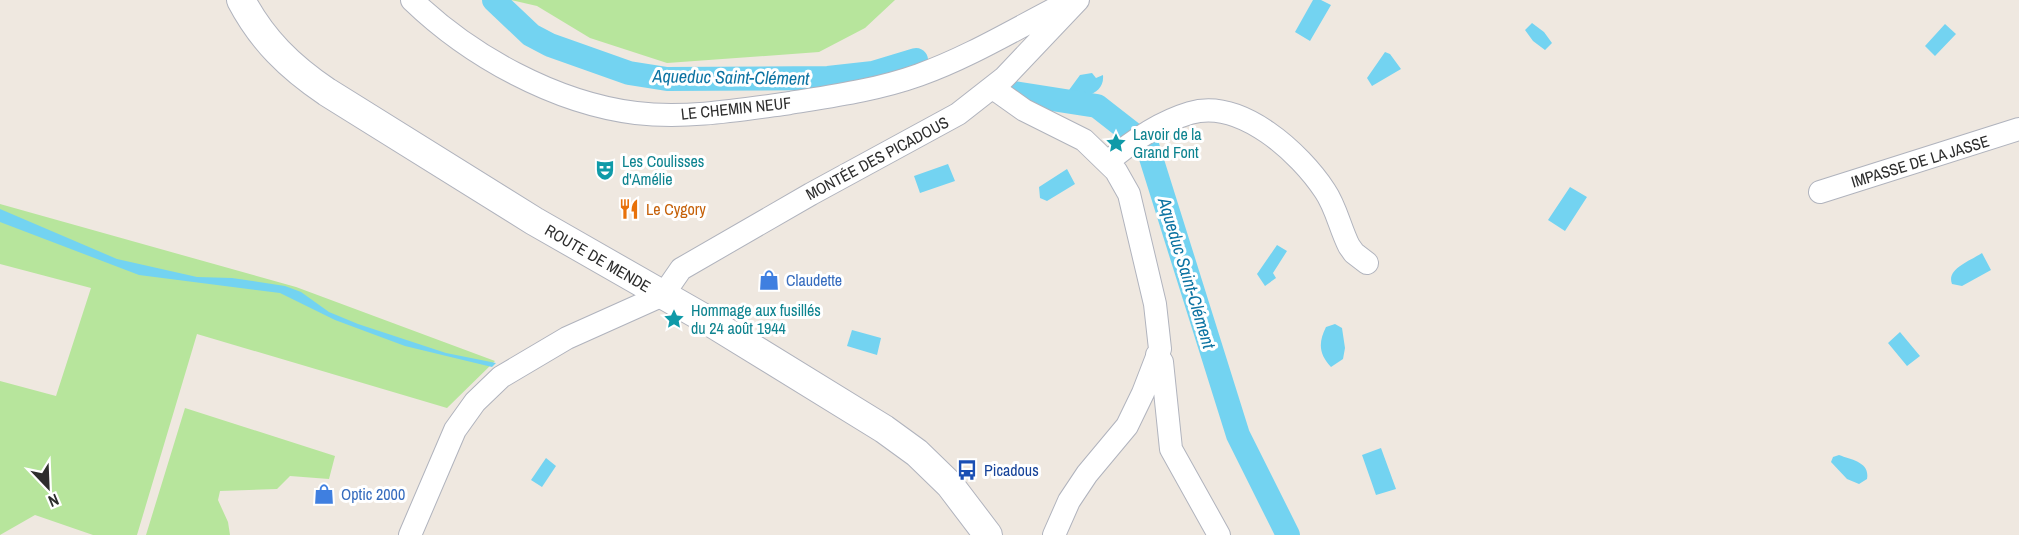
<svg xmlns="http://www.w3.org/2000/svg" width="2019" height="535" viewBox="0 0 2019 535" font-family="'Archivo Narrow',sans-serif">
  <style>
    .green { fill: #b7e59c }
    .water { fill: #73d3f1 }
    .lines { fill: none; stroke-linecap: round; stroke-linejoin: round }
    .canal { stroke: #73d3f1; stroke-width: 24 }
    .minor-casing { stroke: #b0b3bd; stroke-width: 24 }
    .tertiary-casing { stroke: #b0b3bd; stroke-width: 30 }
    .minor { stroke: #fff; stroke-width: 22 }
    .tertiary { stroke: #fff; stroke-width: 28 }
    .labels { text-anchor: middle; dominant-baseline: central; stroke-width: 6; stroke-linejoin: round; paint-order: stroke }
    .street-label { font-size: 16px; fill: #2d2d2d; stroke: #fff }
    .culture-label { font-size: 16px; fill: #0d838f; stroke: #fff; text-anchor: start }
    .food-label { font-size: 16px; fill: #c56008; stroke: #fff; text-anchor: start }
    .shop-label { font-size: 16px; fill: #366cbe; stroke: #fff; text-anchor: start }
    .transit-label { font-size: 16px; fill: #164399; stroke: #fff; text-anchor: start }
    .water-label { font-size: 18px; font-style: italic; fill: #0c73a2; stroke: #fff }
  </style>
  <rect width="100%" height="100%" fill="#efe8e0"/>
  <path class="green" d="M 511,0 L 895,0 L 865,28 L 819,52 L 667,63 L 590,38 L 537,6 Z
    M 0,204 L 296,287 L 495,361 L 447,408 L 197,334 L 137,535 L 93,535 L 35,515 L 0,535 L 0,381 L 56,396 L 91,288 L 0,264 Z
    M 185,408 L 335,456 L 329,479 L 290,476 L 277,489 L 220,491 L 218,500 L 228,522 L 230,535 L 146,535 Z"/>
  <path class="water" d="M 1313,0 L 1321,0 L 1331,5 L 1310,41 L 1295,32 Z
    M 1532,23 L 1544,32 L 1552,43 L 1545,50 L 1533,41 L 1525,30 Z
    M 1945,24 L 1956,34 L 1935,56 L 1925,46 Z
    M 1385,52 L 1390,54 L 1401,69 L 1372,86 L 1367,78 Z
    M 1092,73 L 1096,78 L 1103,75 C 1104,87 1097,92 1087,96 L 1069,90 L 1080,75 Z
    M 948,164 L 955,181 L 920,193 L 914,176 Z
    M 1067,169 L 1075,184 L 1047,201 L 1040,198 L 1039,187 Z
    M 1570,187 L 1587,197 L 1565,231 L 1548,220 Z
    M 0,209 L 117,259 L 197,277 L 232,278 L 285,286 L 301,292 L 329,312 L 358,324 L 446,353 L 496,363 L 492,367 L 405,346 L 335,320 L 280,293 L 139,275 L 0,222 Z
    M 1277,245 L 1287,251 L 1273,273 L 1276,278 L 1265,286 L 1257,274 Z
    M 1982,253 L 1991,270 L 1962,286 L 1952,284 C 1946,269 1970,261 1982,253 Z
    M 1335,324 L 1342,328 L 1345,348 L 1343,359 L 1331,367 C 1319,354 1318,343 1326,327 Z
    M 852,330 L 881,338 L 877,355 L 847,346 Z
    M 1900,332 L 1920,356 L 1907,366 L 1888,343 Z
    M 1381,448 L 1396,489 L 1376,495 L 1362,455 Z
    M 1839,455 C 1852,460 1870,462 1867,479 L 1859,484 L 1847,479 L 1831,462 L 1833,457 Z
    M 546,458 L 556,466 L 542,487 L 531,480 Z"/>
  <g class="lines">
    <path class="canal" d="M 494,0 L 531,35 L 550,45 L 629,73 L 667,79 L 828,78 L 873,73 L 916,60
      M 1014,93 L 1097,106 L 1147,145 L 1238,435 L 1288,535"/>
    <g class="minor-casing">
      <path id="minor" d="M 412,0 C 470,56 555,103 636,113 C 687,119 739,110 790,103 C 833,96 877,90 919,75 C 972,56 1020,26 1070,1
        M 993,88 L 1024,110 L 1084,140 L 1116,171 L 1129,194 L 1155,304 L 1160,349 L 1143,393 L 1127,426 L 1087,474 L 1069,501 L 1054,535
        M 1108,162 C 1132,141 1160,122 1190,113 C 1241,98 1300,153 1325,191 C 1336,207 1340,228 1349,246 L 1354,253 L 1367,263
        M 1820,192 L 2019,129
        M 1157,355 L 1162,362 L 1171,449 L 1219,535
        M 410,535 L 455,430 L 475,402 L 501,377 L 567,338 L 663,295 L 681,269 L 811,194 L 958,114 L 1004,78 L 1078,0"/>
    </g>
    <g class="tertiary-casing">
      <path id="tertiary" d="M 241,0 C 262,40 290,67 327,92 L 534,221 L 702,317 L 884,429 L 917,453 L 950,485 L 988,535"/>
    </g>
    <use href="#minor" class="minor"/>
    <use href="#tertiary" class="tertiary"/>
  </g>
  <defs>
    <g id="sight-bare" transform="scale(1.62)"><path d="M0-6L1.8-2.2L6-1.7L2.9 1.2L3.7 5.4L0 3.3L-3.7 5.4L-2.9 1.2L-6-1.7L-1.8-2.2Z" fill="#0f9aa8" stroke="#fff" stroke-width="2.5" paint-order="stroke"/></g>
    <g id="theatre-bare" transform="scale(1.62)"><path d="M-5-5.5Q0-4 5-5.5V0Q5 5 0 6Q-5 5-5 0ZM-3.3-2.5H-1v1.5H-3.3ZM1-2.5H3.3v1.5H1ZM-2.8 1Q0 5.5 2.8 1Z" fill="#0f9aa8" stroke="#fff" stroke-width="2.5" paint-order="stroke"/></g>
    <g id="restaurant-bare" transform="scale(1.62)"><path d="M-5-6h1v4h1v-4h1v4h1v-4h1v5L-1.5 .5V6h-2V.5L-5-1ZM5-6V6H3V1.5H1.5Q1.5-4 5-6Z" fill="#e8710a" stroke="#fff" stroke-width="2.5" paint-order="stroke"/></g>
    <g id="shop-bare" transform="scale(1.62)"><path d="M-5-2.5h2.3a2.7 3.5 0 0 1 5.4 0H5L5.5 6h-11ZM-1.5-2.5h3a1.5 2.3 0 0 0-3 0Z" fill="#3f7fe0" stroke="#fff" stroke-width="2.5" paint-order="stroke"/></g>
    <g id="bus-bare" transform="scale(1.62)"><path d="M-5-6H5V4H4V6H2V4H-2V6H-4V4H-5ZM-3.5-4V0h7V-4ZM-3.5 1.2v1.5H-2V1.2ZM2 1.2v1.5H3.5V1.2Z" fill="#1a4fb4" stroke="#fff" stroke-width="2.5" paint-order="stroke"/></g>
  </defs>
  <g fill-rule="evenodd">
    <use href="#sight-bare" x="1116" y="143"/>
    <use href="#theatre-bare" x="605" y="170"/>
    <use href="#restaurant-bare" x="629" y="209"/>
    <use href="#shop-bare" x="769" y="280"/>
    <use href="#sight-bare" x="674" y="319"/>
    <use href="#bus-bare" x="967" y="470"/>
    <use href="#shop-bare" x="324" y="494"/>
  </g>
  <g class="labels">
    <g class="street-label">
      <text transform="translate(736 108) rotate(-6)">LE CHEMIN NEUF</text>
      <text transform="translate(877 158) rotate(-28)">MONTÉE DES PICADOUS</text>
      <text transform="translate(1920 161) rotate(-17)">IMPASSE DE LA JASSE</text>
      <text transform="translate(598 258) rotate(30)">ROUTE DE MENDE</text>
    </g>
    <g class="culture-label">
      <text x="1133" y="134">Lavoir de la<tspan x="1133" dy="18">Grand Font</tspan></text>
      <text x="622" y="161">Les Coulisses<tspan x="622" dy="18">d'Amélie</tspan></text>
      <text x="691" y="310">Hommage aux fusillés<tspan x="691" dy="18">du 24 août 1944</tspan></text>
    </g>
    <g class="food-label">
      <text x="646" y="209">Le Cygory</text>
    </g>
    <g class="shop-label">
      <text x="786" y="280">Claudette</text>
      <text x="341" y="494">Optic 2000</text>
    </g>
    <g class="transit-label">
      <text x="984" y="470">Picadous</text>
    </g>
    <g class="water-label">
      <text transform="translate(731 77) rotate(1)">Aqueduc Saint-Clément</text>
      <text transform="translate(1187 273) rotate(73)">Aqueduc Saint-Clément</text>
    </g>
  </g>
  <g transform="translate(48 487) rotate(157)" stroke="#ffffff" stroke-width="4.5" paint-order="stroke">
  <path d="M0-4.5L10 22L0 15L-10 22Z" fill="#2d2d2d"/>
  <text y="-9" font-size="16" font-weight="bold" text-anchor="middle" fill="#2d2d2d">N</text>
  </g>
</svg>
